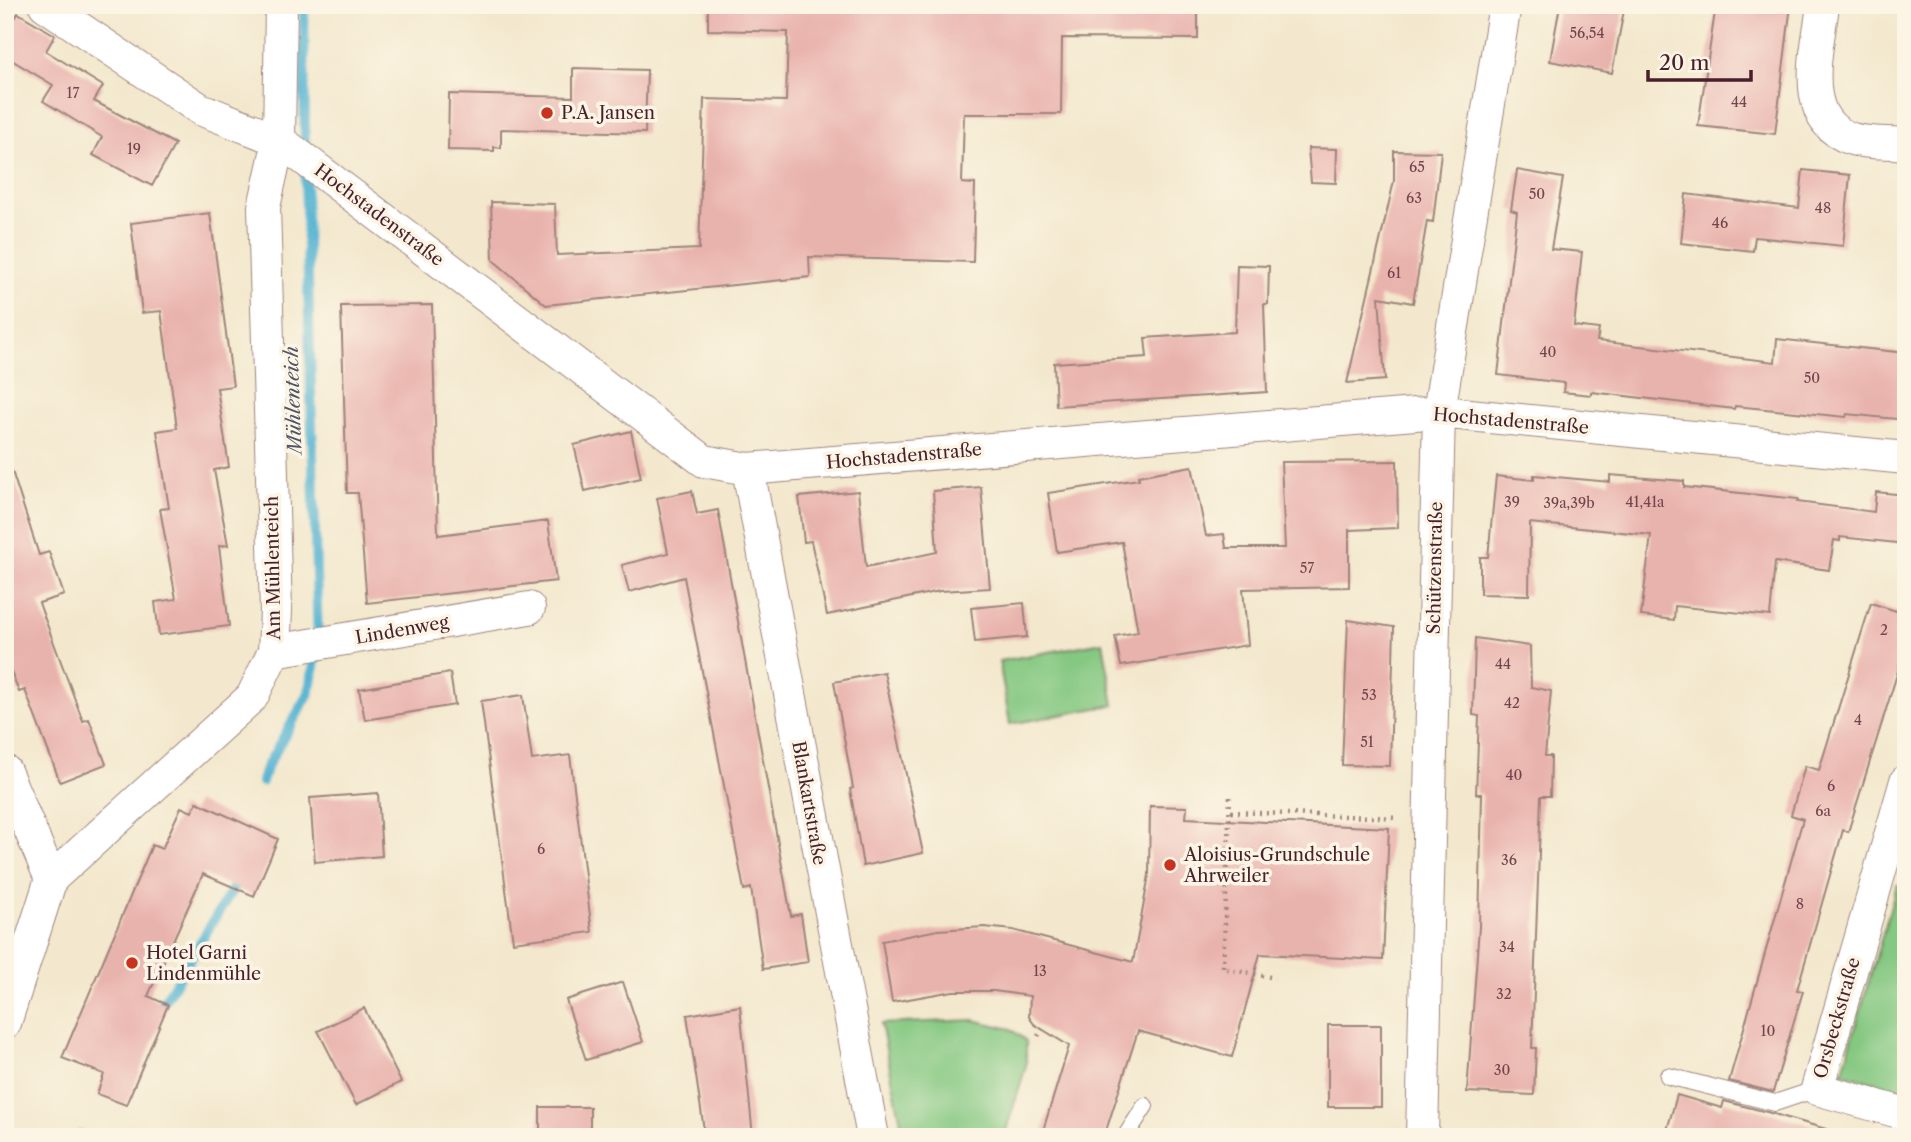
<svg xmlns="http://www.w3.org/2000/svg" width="1911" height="1142" viewBox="0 0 1911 1142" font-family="'Libre Caslon Text',serif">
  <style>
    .green { fill: #84c881; stroke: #677456; stroke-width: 2 }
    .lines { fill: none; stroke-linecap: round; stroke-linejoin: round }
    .stream { stroke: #54b4d2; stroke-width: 10 }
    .building { fill: #e9b3ad }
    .service-casing { stroke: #9e847c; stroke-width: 18 }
    .minor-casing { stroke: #9e847c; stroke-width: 34 }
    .path { stroke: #9e847c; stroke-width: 4.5; stroke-dasharray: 2 5; stroke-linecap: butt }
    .service { stroke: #fff; stroke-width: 16 }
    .minor { stroke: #fff; stroke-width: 32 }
    .poi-dot { fill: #c8321e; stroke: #fcf5e5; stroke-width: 2.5 }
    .labels { text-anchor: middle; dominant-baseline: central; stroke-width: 7; stroke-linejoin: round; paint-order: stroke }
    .number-label { font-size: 14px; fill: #72444c }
    .poi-label { font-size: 18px; fill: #4a1f2b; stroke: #fcf5e5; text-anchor: start }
    .street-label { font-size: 18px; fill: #4a1f2b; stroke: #fcf5e5 }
    .water-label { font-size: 19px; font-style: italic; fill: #4e5365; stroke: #fcf5e5 }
  </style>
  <rect width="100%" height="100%" fill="#fcf5e5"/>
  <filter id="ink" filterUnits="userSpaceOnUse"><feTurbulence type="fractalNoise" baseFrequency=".0143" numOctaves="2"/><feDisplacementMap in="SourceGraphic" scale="14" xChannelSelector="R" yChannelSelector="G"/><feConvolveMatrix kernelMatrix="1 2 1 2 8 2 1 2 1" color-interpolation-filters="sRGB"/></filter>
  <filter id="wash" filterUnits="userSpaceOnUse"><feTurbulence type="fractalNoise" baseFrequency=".00686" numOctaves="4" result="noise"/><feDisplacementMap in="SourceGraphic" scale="28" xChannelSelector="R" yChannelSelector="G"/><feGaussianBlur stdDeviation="1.57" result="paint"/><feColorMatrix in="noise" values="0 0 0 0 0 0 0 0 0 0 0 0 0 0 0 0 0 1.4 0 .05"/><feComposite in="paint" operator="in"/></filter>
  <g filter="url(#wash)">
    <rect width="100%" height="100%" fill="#f3e8cd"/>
    <path class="green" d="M 1103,642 L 1114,705 L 1010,724 L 999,661 Z
      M 1897,885 L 1906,887 L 1906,1091 L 1842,1073 Z
      M 974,1020 L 1011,1029 L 1026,1041 L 1026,1066 L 1004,1137 L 904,1137 L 881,1024 Z"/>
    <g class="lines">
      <path class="stream" d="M 304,5 L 305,151
        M 262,782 L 266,768 L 309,693 L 318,644 L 305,168
        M 163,1003 L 234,887
        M 79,1137 L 81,1135"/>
    </g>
    <g id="blocks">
      <path class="building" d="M 708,5 L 1198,5 L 1198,39 L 1062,38 L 1061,114 L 964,114 L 962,183 L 975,184 L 973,262 L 809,257 L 810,277 L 546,305 L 493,260 L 491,202 L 555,204 L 557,255 L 699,249 L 704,99 L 786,101 L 788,32 L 708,30 Z
        M 1560,5 L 1625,5 L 1612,73 L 1550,61 Z
        M 1716,5 L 1791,5 L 1775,134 L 1698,126 Z
        M 5,11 L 16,17 L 18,13 L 55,35 L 46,51 L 103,86 L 94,101 L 175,144 L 152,186 L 93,155 L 102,137 L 43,101 L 53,85 L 5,56 Z
        M 573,68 L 647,70 L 645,133 L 501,129 L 501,148 L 494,147 L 494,151 L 448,150 L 449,94 L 573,97 Z
        M 1308,148 L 1337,149 L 1336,183 L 1311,182 Z
        M 1394,151 L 1441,152 L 1433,222 L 1427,221 L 1413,303 L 1379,297 L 1385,380 L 1347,383 L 1394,181 Z
        M 1517,170 L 1563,178 L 1551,249 L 1582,252 L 1574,326 L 1599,329 L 1597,341 L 1775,362 L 1777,339 L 1906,353 L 1906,420 L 1847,414 L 1846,417 L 1735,406 L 1734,409 L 1591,392 L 1591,395 L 1563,392 L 1564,383 L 1498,375 L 1517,212 L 1511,210 Z
        M 1803,170 L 1850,175 L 1843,246 L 1755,237 L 1753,251 L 1681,243 L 1686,194 L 1799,208 Z
        M 210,213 L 233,386 L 217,388 L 229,467 L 214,470 L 228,545 L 219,546 L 229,626 L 159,635 L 155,602 L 176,599 L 160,509 L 169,508 L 157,431 L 177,428 L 161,311 L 142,313 L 131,223 Z
        M 1237,265 L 1269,266 L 1268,304 L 1264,304 L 1267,392 L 1056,406 L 1054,363 L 1147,357 L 1145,338 L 1235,332 Z
        M 432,305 L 438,535 L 548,521 L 556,581 L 367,603 L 358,493 L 347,493 L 341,306 Z
        M 631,431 L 641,478 L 585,491 L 574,445 Z
        M 1397,461 L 1398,528 L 1349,530 L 1349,587 L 1243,589 L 1248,645 L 1121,666 L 1115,636 L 1138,632 L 1122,542 L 1057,552 L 1048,493 L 1139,479 L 1138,476 L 1192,466 L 1206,536 L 1224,534 L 1226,548 L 1285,548 L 1281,462 Z
        M 11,468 L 39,555 L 49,552 L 64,595 L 39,603 L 83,721 L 89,719 L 106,764 L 60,782 L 25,690 L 19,692 L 5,655 L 5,469 Z
        M 1534,475 L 1610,482 L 1610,475 L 1684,481 L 1684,487 L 1798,499 L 1797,502 L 1874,512 L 1876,492 L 1906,495 L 1906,544 L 1840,537 L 1840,541 L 1834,540 L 1829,570 L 1775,562 L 1770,616 L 1675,606 L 1674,620 L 1641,616 L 1651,535 L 1530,523 L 1529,595 L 1480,594 L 1480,557 L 1488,557 L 1496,476 L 1534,480 Z
        M 981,487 L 990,588 L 940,591 L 827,615 L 811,541 L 804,542 L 799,497 L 858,491 L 866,567 L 937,552 L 933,491 Z
        M 692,491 L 697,514 L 718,510 L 791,916 L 801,914 L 808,962 L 763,969 L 751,888 L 744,890 L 684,577 L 629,592 L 622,565 L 668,553 L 657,498 Z
        M 1024,603 L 1027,637 L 975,642 L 971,608 Z
        M 1871,603 L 1906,614 L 1906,645 L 1848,832 L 1843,830 L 1797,990 L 1803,991 L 1773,1092 L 1729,1081 L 1803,819 L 1791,815 L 1805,766 L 1819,770 Z
        M 1348,620 L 1394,627 L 1390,766 L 1342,765 Z
        M 1475,638 L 1530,646 L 1531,687 L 1551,691 L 1545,756 L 1551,756 L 1550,796 L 1541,796 L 1532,1048 L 1536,1048 L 1534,1095 L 1467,1092 L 1479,927 L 1482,794 L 1476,794 L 1479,716 L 1473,715 Z
        M 884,672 L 923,853 L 863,866 L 850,789 L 853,788 L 834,682 Z
        M 450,673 L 455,705 L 365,720 L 359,689 Z
        M 523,695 L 532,760 L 570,755 L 592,932 L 513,942 L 481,701 Z
        M 378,793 L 382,856 L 315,862 L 310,798 Z
        M 197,802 L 278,839 L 254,896 L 203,874 L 148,996 L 168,1005 L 126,1105 L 97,1094 L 104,1074 L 62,1058 L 152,845 L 162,849 L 181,807 L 192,812 Z
        M 1150,806 L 1187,807 L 1186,818 L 1389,828 L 1383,960 L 1260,954 L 1232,1057 L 1138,1031 L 1104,1137 L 1041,1137 L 1069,1046 L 1034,1024 L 1029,1017 L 1030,996 L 994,991 L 953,991 L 892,1002 L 882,941 L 938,930 L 984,927 L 1013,930 L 1133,962 L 1149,875 Z
        M 623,982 L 643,1042 L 586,1060 L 566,1000 Z
        M 740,1006 L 753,1137 L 705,1137 L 687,1015 Z
        M 364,1008 L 401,1082 L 356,1105 L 318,1031 Z
        M 1328,1025 L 1381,1025 L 1381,1107 L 1328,1107 Z
        M 1677,1095 L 1722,1108 L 1724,1101 L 1767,1112 L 1826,1129 L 1825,1137 L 1665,1137 Z
        M 540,1107 L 590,1107 L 590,1137 L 540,1137 Z"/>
    </g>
  </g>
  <g filter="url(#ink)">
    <use href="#blocks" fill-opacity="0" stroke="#9e847c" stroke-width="2"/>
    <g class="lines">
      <g class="service-casing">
        <path id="service" d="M 1668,1076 L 1775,1103 L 1817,1089
          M 1125,1137 L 1145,1106"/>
      </g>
      <g class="minor-casing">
        <path id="minor" d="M 45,5 L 200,109 L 279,140 L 704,461 L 748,469 L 1439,412 L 1906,458
          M 1823,5 C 1818,49 1796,120 1852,139 C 1868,144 1889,142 1906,144
          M 748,469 L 873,1137
          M 274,651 L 529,608
          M 5,771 L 51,879
          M 1906,781 L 1817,1089 L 1906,1114
          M 5,1023 L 51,879 L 252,697 L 274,651 L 276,611 L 264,207 L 279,140 L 281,5
          M 1422,1137 L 1439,412 L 1505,5"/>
      </g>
      <path class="path" d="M 1230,797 L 1223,968 L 1275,978
        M 1231,812 L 1398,818
        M 1038,1036 L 1042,1029"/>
      <use href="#service" class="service"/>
      <use href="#minor" class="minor"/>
    </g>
  </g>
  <g class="poi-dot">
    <circle cx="547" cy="113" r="7"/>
    <circle cx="1170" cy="865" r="7"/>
    <circle cx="132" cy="963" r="7"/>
  </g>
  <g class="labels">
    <g class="number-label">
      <text x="1587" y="33">56,54</text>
      <text x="73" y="93">17</text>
      <text x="1739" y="102">44</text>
      <text x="134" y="149">19</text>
      <text x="1417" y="167">65</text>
      <text x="1537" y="194">50</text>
      <text x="1414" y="198">63</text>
      <text x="1823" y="208">48</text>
      <text x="1720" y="223">46</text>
      <text x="1394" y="273">61</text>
      <text x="1548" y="352">40</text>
      <text x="1812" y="378">50</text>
      <text x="1512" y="502">39</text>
      <text x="1645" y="502">41,41a</text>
      <text x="1569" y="503">39a,39b</text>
      <text x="1307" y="568">57</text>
      <text x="1884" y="630">2</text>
      <text x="1503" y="664">44</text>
      <text x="1369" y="695">53</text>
      <text x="1512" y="703">42</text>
      <text x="1858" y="720">4</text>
      <text x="1367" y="742">51</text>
      <text x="1514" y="775">40</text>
      <text x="1831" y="786">6</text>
      <text x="1823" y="811">6a</text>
      <text x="541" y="849">6</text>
      <text x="1509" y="860">36</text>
      <text x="1800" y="904">8</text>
      <text x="1507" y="947">34</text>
      <text x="1040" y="971">13</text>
      <text x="1504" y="994">32</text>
      <text x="1768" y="1031">10</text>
      <text x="1502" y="1070">30</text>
    </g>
    <g class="poi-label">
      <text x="561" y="113">P.A. Jansen</text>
      <text x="1184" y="855">Aloisius-Grundschule<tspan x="1184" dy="21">Ahrweiler</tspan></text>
      <text x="146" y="953">Hotel Garni<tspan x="146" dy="21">Lindenmühle</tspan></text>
    </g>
    <g class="street-label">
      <text transform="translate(379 215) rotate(37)">Hochstadenstraße</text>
      <text transform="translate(1511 421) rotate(5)">Hochstadenstraße</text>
      <text transform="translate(904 456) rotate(-5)">Hochstadenstraße</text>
      <text transform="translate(273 568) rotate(-91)">Am Mühlenteich</text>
      <text transform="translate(1435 568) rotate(-89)">Schützenstraße</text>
      <text transform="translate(402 630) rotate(-10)">Lindenweg</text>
      <text transform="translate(809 803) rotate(80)">Blankartstraße</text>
      <text transform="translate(1837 1018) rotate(-74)">Orsbeckstraße</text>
    </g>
    <g class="water-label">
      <text transform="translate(293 400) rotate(-92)">Mühlenteich</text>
    </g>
  </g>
  <rect width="1911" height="1142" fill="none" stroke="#fcf5e5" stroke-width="28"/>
  <path d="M1648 70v10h103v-10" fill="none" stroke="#4a1f2b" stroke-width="3.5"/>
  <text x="1659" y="70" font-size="21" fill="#4a1f2b" stroke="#fcf5e5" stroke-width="5" paint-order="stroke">20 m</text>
</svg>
